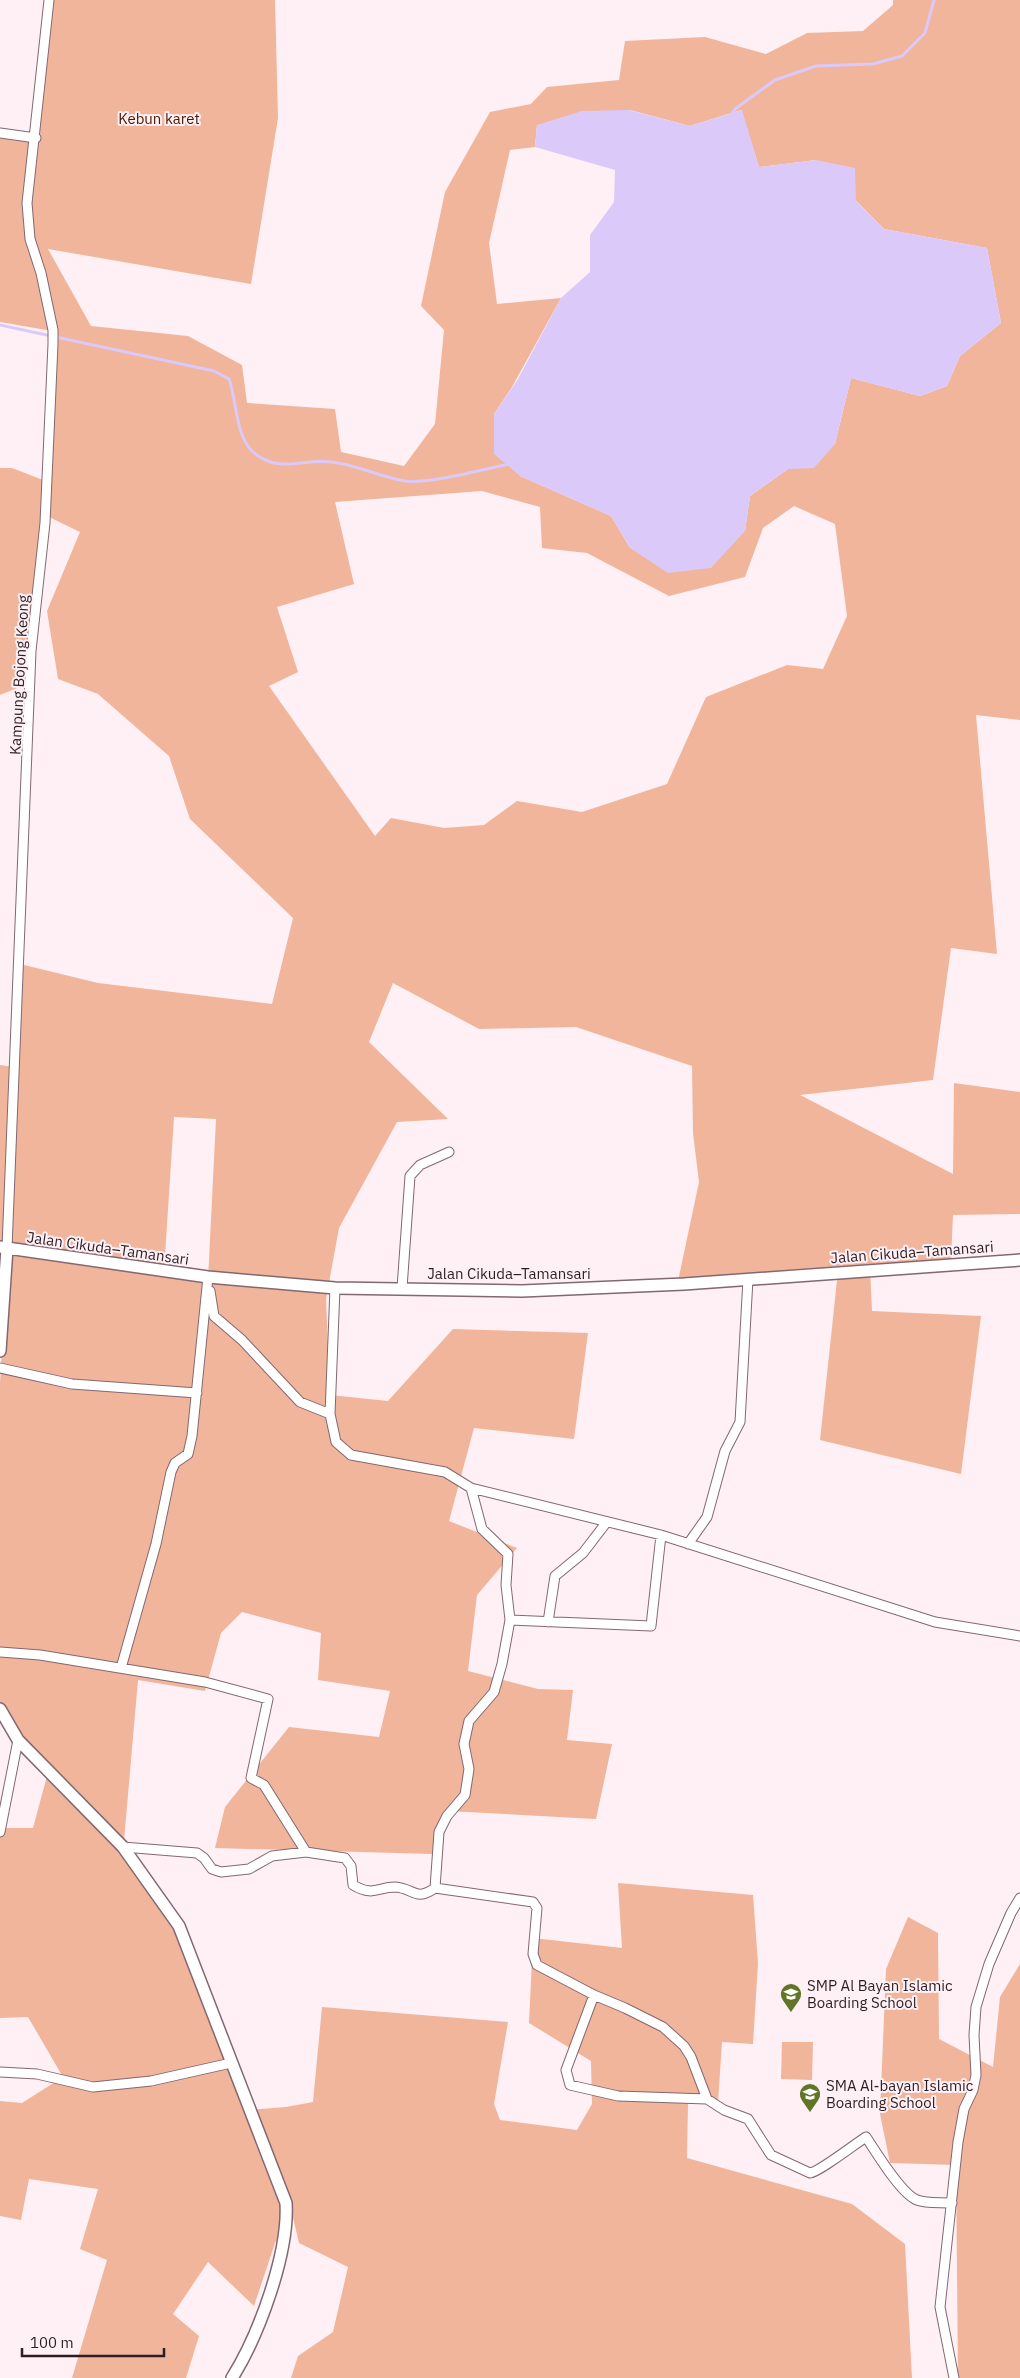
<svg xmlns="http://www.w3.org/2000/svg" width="1020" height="2378" viewBox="0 0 1020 2378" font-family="'IBM Plex Sans',sans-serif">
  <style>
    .green { fill: #f0b59a; fill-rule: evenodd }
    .water { fill: #dbc9f9 }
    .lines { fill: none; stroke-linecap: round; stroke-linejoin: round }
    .stream { stroke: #dbc9f9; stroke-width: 3 }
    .street-casing { stroke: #836771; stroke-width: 11 }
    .secondary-casing { stroke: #836771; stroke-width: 14 }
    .street { stroke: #fff; stroke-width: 9 }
    .secondary { stroke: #fff; stroke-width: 11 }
    .labels { text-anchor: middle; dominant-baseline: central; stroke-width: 4; stroke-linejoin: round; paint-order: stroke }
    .park-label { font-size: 15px; fill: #4c1900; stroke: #fef0f5 }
    .street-label { font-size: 15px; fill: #2b1f24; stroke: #fef0f5 }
    .poi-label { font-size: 15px; fill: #2b1f24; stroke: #fef0f5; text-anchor: start }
  </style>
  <rect width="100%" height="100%" fill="#fef0f5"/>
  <path class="green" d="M 54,0 L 275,0 L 278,118 L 251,284 L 48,249 L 91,326 L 188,336 L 242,365 L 247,403 L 335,409 L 341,452 L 404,466 L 435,424 L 444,330 L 421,306 L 445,192 L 490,112 L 531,104 L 547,87 L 619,80 L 625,41 L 705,37 L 766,54 L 807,33 L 863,31 L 893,5 L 893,0 L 1020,0 L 1020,720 L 976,715 L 997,954 L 951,948 L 933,1080 L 800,1095 L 953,1174 L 954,1083 L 1020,1092 L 1020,1214 L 953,1215 L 951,1260 L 870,1268 L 872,1311 L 981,1316 L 961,1474 L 820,1440 L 838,1271 L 677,1286 L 699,1182 L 693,1133 L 692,1066 L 576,1027 L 479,1029 L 393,983 L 369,1042 L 448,1119 L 397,1122 L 339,1228 L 326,1299 L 330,1395 L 388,1401 L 453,1329 L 588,1333 L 574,1439 L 474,1428 L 449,1521 L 517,1548 L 477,1595 L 468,1671 L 538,1689 L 573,1690 L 567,1740 L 612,1744 L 596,1819 L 448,1811 L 432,1854 L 215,1848 L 225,1807 L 289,1727 L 379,1737 L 390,1691 L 318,1680 L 321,1633 L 242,1612 L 221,1633 L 205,1691 L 138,1680 L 123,1852 L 181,1931 L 249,2110 L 286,2107 L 313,2102 L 322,2007 L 508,2022 L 494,2104 L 500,2120 L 577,2130 L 592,2104 L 591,2061 L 529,2023 L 533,1938 L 622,1948 L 618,1883 L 753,1895 L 758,1963 L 753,2044 L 722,2042 L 718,2103 L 688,2104 L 687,2158 L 852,2204 L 905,2244 L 912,2378 L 291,2378 L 298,2356 L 333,2332 L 348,2267 L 299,2243 L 291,2209 L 275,2243 L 254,2306 L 208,2262 L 173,2314 L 199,2336 L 186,2378 L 72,2378 L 107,2260 L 80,2249 L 98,2189 L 29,2179 L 21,2220 L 0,2216 L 0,2101 L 22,2103 L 63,2077 L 28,2017 L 0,2018 L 0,1833 L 2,1828 L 33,1828 L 47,1776 L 10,1739 L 0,1713 L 0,1384 L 7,1251 L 0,1250 L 0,1065 L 14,1067 L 20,964 L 98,983 L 272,1004 L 293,918 L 190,819 L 169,756 L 98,694 L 58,679 L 47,611 L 80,532 L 43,514 L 27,684 L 0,695 L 0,468 L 12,468 L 43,480 L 52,331 L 0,322 L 0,134 L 38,140 ZM 630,110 L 690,126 L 741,110 L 759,167 L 816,160 L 884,229 L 987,248 L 1001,323 L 960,356 L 947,386 L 920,396 L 851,378 L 835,444 L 788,469 L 750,496 L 745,531 L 630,548 L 611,516 L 520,476 L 494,414 L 512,387 L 561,298 L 497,304 L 489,243 L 510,150 L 535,147 L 537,125 ZM 482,491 L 540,507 L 542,548 L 587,553 L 669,596 L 745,577 L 763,528 L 794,506 L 835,524 L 847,616 L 823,669 L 787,665 L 706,697 L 667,784 L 582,812 L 517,801 L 484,825 L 444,828 L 391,818 L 375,836 L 269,686 L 298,672 L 277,607 L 354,584 L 335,502 ZM 174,1117 L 216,1119 L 208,1280 L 164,1271 Z
    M 908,1917 L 938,1933 L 939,2039 L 993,2067 L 1000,1997 L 1020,1964 L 1020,2378 L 958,2378 L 956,2165 L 890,2163 L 880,2114 L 886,1969 Z
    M 782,2042 L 813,2042 L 812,2080 L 781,2079 Z"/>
  <path class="water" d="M 629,110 L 690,126 L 742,110 L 759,167 L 816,160 L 855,168 L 856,201 L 884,229 L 987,248 L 1001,323 L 960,356 L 947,386 L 920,396 L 851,378 L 835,444 L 814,468 L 788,469 L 750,496 L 745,531 L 711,568 L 668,573 L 630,548 L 611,516 L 520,476 L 494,454 L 494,414 L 518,379 L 561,298 L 590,272 L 590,235 L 614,202 L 615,170 L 535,147 L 537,125 L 582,111 Z"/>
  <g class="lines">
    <path class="stream" d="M 731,115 L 735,109 L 775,80 L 816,66 L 873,64 L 902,56 L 925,33 L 934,0
      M 0,325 L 214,371 L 229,379 C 237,401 235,434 252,451 C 278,475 302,458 332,462 C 357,465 380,477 405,481 C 429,484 484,469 510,464"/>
    <g class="street-casing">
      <path id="street" d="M 0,133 L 36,138
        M 7,1248 L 31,651 L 45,523 L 53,344 L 53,330 L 41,273 L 30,239 L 27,203 L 49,0
        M 335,1288 L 330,1414 L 336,1442 L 351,1455 L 445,1472 L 471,1488 L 661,1535 L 935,1622 L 1020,1636
        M 402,1288 L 410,1176 L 420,1165 L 449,1152
        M 210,1291 L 214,1316 L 242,1340 L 300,1402 L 330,1414
        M 0,1368 L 72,1384 L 197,1393
        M 688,1544 L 707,1517 L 725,1451 L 740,1422 L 748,1279
        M 510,1620 L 651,1626 L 661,1535
        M 548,1622 L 555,1576 L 583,1553 L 606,1523
        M 0,1652 L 40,1655 L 205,1682 L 268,1699 L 251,1778 L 264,1785 L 306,1852
        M 121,1668 L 156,1544 L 171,1472 L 175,1463 L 188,1454 L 192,1436 L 208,1277
        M 0,1832 L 18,1740
        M 123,1847 L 197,1853 L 204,1858 L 212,1869 L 221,1872 L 249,1869 L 272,1856 L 306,1852 L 345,1858 L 351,1866 L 353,1885 C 374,1897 377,1887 395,1887 C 414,1888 415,1902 435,1888 L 533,1902 L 537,1908 L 533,1954 L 537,1965 L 594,1995 L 625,2008 L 663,2027 L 684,2046 L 691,2057 L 707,2099 L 724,2110 L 748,2119 L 771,2155 L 810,2173 C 819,2172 855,2144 866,2137 C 876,2152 901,2194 917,2200 C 927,2204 941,2202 952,2203
        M 435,1888 L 439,1832 L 447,1816 L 465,1795 L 469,1769 L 464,1744 L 469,1721 L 494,1692 L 502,1664 L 510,1620 L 506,1585 L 508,1554 L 482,1529 L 471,1488
        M 594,1995 L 566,2070 L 570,2085 L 618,2096 L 707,2099
        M 0,2072 L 37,2074 L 93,2087 L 151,2081 L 231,2063
        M 954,2378 L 940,2307 L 958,2142 L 964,2109 L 973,2090 L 976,2075 L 974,2035 L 976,2007 L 989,1964 L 1011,1913 L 1020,1898"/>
    </g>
    <g class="secondary-casing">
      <path id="secondary" d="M 0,1247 L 208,1277 L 335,1288 L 522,1291 L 684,1284 L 1020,1260
        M 0,1351 L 7,1248
        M 0,1709 L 18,1740 L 123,1847 L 179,1926 L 286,2203 C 289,2253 259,2335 232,2378"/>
    </g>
    <use href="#street" class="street"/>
    <use href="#secondary" class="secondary"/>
  </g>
  <defs>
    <g id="school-pin" transform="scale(1.125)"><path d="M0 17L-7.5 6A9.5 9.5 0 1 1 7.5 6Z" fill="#607525" stroke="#fef0f5"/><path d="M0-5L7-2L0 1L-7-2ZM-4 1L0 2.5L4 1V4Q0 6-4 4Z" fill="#fff"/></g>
  </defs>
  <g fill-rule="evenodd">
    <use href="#school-pin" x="791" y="1994"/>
    <use href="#school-pin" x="810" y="2094"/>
  </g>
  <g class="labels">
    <g class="park-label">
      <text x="159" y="118">Kebun karet</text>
    </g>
    <g class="street-label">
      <text transform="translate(19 675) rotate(-87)">Kampung Bojong Keong</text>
      <text transform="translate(108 1248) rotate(8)">Jalan Cikuda–Tamansari</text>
      <text transform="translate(912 1252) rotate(-4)">Jalan Cikuda–Tamansari</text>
      <text x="509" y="1273">Jalan Cikuda–Tamansari</text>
    </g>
    <g class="poi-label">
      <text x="807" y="1985">SMP Al Bayan Islamic<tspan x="807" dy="17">Boarding School</tspan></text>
      <text x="826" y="2085">SMA Al-bayan Islamic<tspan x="826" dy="17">Boarding School</tspan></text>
    </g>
  </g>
  <path d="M22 2348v8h142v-8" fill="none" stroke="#2b1f24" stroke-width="2.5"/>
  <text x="30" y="2348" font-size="15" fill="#2b1f24" stroke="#fef0f5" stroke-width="4" paint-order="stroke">100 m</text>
</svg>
